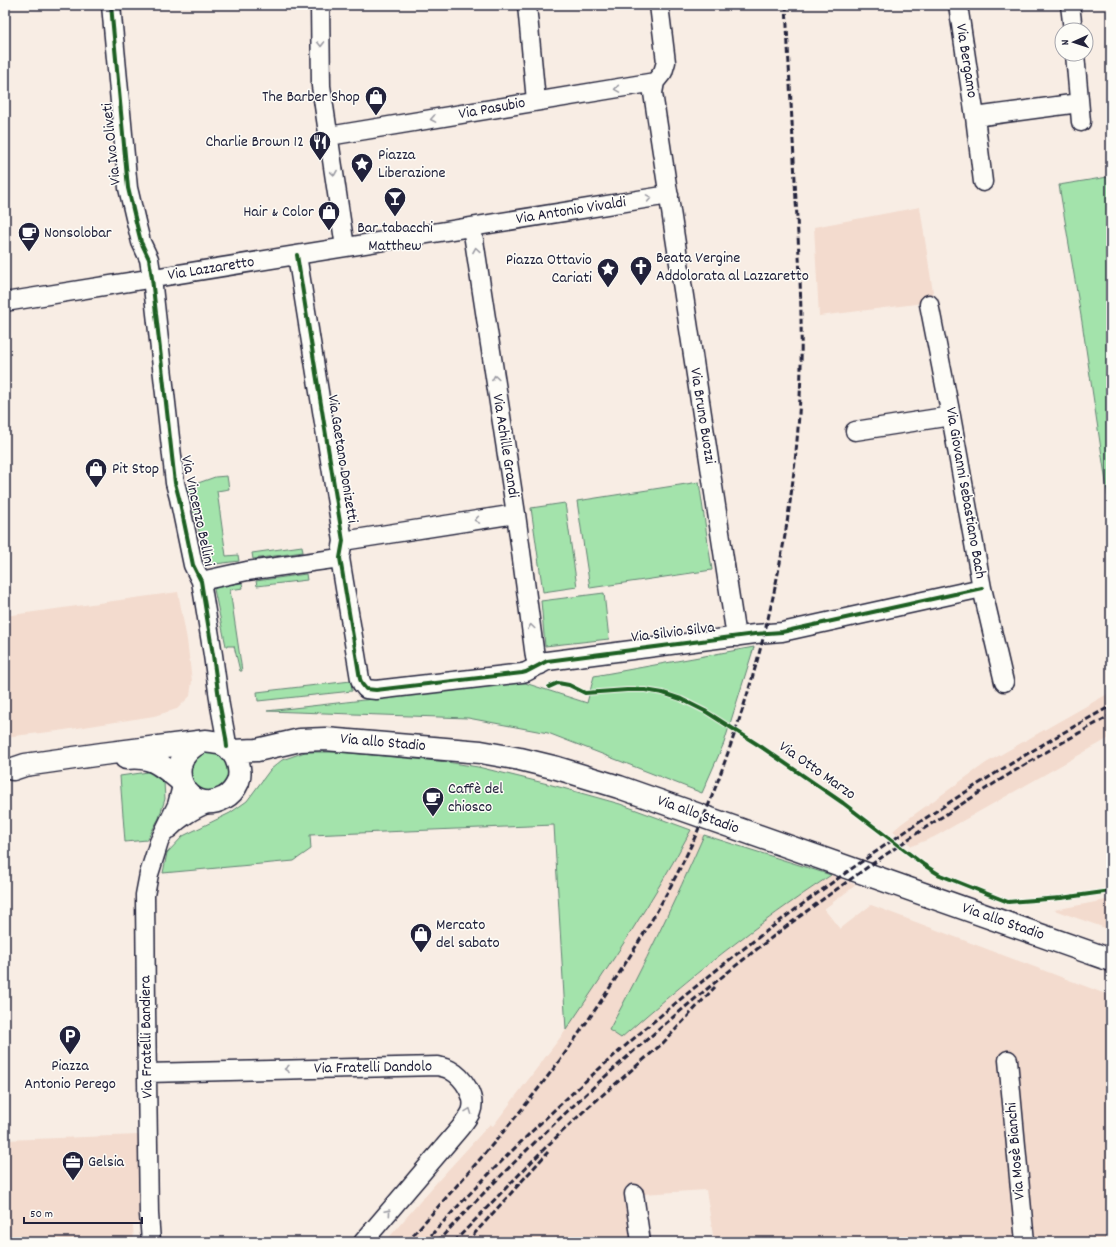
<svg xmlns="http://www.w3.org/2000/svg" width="1116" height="1247" viewBox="0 0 1116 1247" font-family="Dekko,sans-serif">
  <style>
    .built { fill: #f3dbce }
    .green { fill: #a3e3ab; stroke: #628273 }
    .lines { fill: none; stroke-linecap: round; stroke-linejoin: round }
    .street-casing { stroke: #22223b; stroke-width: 21 }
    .secondary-casing { stroke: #22223b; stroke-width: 25 }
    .street { stroke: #fdfcf7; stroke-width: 18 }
    .secondary { stroke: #fdfcf7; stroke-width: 22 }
    .rail { stroke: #22223b; stroke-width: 3; stroke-dasharray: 6 3; stroke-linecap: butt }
    .cycleway-casing { stroke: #fdfcf7; stroke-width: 6 }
    .cycleway { stroke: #1b5e20; stroke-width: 4 }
    .oneway { stroke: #9a9aa2 }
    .labels { text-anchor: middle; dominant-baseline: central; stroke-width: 3; stroke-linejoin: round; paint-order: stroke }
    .street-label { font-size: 16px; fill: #22223b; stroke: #fdfcf7 }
    .poi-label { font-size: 16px; fill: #22223b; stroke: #fdfcf7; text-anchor: start }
  </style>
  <rect width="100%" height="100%" fill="#f8ede4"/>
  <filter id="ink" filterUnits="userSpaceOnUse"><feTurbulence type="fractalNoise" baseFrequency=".025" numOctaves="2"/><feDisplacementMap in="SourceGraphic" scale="8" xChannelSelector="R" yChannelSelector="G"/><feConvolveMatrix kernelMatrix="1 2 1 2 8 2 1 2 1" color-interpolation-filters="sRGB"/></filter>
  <g filter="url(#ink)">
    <path class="built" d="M 920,207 L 934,299 L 916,304 L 819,316 L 814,227 Z
      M 178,592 L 187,640 L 192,681 L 190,696 L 177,709 L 154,716 L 58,731 L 5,737 L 5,616 Z
      M 1111,692 L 1111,737 L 934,837 L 912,846 L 893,831 L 901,824 L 986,763 Z
      M 691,830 L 704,835 L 667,918 L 631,990 L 610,1030 L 621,1038 L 649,1013 L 742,938 L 787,904 L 831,875 L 856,885 L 824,909 L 840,929 L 871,905 L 1111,996 L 1111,1242 L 714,1242 L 706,1190 L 643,1194 L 640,1185 L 625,1187 L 632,1242 L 385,1242 L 437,1182 L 490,1124 L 493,1126 L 566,1030 L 645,909 L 670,868 Z
      M 1111,899 L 1111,930 L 1054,910 Z
      M 139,1135 L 142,1224 L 133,1225 L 134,1242 L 5,1242 L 5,1140 Z"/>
    <path class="green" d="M 1108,177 L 1111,177 L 1111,498 L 1111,496 L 1108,496 L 1082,322 L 1059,185 Z
      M 227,476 L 229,489 L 217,491 L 226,556 L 238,555 L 239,561 L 208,565 L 187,487 L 215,477 Z
      M 699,482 L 712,570 L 590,588 L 577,501 Z
      M 565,503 L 577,587 L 543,592 L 531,508 Z
      M 302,546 L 303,552 L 253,559 L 252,553 Z
      M 306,574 L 307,580 L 257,586 L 256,581 Z
      M 242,583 L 243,588 L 230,590 L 242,671 L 240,671 L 234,646 L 226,646 L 214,589 L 220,586 Z
      M 604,593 L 609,639 L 545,646 L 541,601 Z
      M 754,647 L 724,743 L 702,793 L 548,733 L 468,718 L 267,711 L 522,682 L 587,703 L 594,676 Z
      M 351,681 L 352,691 L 258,701 L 257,692 Z
      M 205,748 L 225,754 L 232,778 L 214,795 L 191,786 L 189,760 Z
      M 305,752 L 340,752 L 447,762 L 478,767 L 552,785 L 620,804 L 691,830 C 654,899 610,965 566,1030 L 554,825 L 310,835 L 311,849 L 294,861 L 163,873 L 167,853 L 183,836 L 230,813 L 247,801 L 270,770 L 282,760 Z
      M 148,772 L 164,782 L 165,799 L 159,818 L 147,840 L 125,842 L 120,776 Z
      M 704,835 L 831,875 C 757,924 687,979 621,1038 L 609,1030 C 644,966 675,901 704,835 Z"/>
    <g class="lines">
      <g class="street-casing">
        <path id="street" d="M 111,5 L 128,188 L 136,222 L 141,242 L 149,259 L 152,278 L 175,483 L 179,498 L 193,565 L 201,581 L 213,655 L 220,706 L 226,738 L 227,747
          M 320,5 L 321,86 L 345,247
          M 527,5 L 536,101
          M 659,5 L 666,62 L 663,72 L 655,82 L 653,93 L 736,637
          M 958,5 L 975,117 L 983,182
          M 1070,5 L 1073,30
          M 1075,54 L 1081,122
          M 975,117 L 1079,103
          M 329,136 L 655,82
          M 472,227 L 516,514 L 535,657 L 540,665
          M 297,255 L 343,541 L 340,558 L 360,679 L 362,684 L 366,689 L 376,690 L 522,673 L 526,672 L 547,661 L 755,634 L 782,632 L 982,588
          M 5,302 L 669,195
          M 929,304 L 951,416 L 982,588 L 1004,682
          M 855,431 L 951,416
          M 343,541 L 516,514
          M 201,581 L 247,571 L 340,558
          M 169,829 C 181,816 195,809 211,802
          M 1008,1060 L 1025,1242
          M 147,1073 L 438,1066 C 442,1067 447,1068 450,1070 C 463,1077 477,1097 471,1112 C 468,1118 464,1123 460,1128 L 363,1242
          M 634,1194 L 641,1242
          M 151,1242 L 149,1214 L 146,1010 L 145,895 L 149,874 L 155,855 L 159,842 L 177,805 L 182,786"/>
      </g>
      <g class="secondary-casing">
        <path id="secondary" d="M 231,751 L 257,750 L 300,740 L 325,739 L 481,752 L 520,759 L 557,768 L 619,787 L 1111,960
          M 126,758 C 153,755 161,765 180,780
          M 13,769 L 25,765 L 102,754 L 206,741 C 210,742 214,742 218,743 C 234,746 243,767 238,782 C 235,789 230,795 224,798 C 187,818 158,762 201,742"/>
      </g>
      <use href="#street" class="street"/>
      <use href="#secondary" class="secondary"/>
      <path class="rail" d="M 407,1242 C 465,1176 525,1111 575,1039 C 616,980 656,918 687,854 C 705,817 719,779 732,741 C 771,629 794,515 800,397 C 803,332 800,266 796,201 C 793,136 789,70 786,5
        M 425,1242 C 542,1112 674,998 815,895 C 910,826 1008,762 1111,706
        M 437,1242 C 633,1032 860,854 1111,715
        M 454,1242 L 502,1192 L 546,1147 L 584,1111 L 663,1043 L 715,987
        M 467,1242 L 548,1152"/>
      <g class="cycleway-casing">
        <path id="cycleway" d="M 111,5 L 128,188 L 136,222 L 141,242 L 149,259 L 152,278 L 175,483 L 179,498 L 193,565 L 201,581 L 213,655 L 220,706 L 226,738 L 227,747
          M 297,255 L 343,541 L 340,558 L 360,679 L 362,684 L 366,689 L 376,690 L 522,673 L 526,672 L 547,661 L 755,634 L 782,632 L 982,588
          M 549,687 L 558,683 L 569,685 L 585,693 L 627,690 L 645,690 L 663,693 L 681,699 L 705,711 L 760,746 L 843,803 L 924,865 L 940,875 L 1008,902 L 1061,898 L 1111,891"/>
      </g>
      <use href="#cycleway" class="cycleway"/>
    </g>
    <defs><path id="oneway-chevron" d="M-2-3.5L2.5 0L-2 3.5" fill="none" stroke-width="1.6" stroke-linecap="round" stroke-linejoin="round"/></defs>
    <g class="oneway">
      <use href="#oneway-chevron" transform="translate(321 44) rotate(89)"/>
      <use href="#oneway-chevron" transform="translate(617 89) rotate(171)"/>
      <use href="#oneway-chevron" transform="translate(433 119) rotate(170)"/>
      <use href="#oneway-chevron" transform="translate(334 173) rotate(81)"/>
      <use href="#oneway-chevron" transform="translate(649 198) rotate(-10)"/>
      <use href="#oneway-chevron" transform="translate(476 250) rotate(-99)"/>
      <use href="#oneway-chevron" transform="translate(495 378) rotate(-99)"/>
      <use href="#oneway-chevron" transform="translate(477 520) rotate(171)"/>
      <use href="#oneway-chevron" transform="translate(531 627) rotate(-98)"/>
      <use href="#oneway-chevron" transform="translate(287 1069) rotate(179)"/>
      <use href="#oneway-chevron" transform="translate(469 1111) rotate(-69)"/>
      <use href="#oneway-chevron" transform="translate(388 1212) rotate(-49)"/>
    </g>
  </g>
  <defs>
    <g id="shop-pin" transform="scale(1.15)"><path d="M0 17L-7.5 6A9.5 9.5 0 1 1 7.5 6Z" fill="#22223b" stroke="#fdfcf7"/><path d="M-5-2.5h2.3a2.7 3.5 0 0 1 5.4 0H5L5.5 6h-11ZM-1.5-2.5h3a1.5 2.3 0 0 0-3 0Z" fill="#fff"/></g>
    <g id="restaurant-pin" transform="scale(1.15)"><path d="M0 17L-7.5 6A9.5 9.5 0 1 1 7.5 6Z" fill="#22223b" stroke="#fdfcf7"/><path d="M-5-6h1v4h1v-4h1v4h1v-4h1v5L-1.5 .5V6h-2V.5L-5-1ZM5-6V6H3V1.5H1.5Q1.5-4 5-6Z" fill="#fff"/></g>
    <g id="sight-pin" transform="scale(1.15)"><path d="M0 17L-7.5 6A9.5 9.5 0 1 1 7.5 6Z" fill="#22223b" stroke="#fdfcf7"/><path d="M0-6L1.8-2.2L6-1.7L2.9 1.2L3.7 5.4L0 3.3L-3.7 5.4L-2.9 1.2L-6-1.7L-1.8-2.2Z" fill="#fff"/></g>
    <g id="bar-pin" transform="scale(1.15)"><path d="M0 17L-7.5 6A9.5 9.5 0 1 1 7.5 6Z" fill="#22223b" stroke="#fdfcf7"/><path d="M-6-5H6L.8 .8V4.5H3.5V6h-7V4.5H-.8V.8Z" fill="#fff"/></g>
    <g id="cafe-pin" transform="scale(1.15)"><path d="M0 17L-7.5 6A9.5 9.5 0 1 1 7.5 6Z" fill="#22223b" stroke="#fdfcf7"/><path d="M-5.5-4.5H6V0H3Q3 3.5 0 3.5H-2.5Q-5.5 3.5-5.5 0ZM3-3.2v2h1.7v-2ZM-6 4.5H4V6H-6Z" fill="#fff"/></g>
    <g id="church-pin" transform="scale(1.15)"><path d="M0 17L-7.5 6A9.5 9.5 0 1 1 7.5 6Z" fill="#22223b" stroke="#fdfcf7"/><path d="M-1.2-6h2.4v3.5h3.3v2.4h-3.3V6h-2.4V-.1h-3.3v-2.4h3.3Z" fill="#fff"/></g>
    <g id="parking-pin" transform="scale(1.15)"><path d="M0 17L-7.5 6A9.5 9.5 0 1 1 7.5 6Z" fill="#22223b" stroke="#fdfcf7"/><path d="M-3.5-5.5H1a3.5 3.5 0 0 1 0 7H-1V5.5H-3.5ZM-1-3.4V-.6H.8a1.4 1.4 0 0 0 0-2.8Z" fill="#fff"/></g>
    <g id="office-pin" transform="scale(1.15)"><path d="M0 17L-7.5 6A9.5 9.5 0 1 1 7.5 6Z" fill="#22223b" stroke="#fdfcf7"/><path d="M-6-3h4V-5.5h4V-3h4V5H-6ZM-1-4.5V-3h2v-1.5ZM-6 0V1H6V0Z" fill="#fff"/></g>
  </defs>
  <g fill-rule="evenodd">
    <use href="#shop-pin" x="376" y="97"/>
    <use href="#restaurant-pin" x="320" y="142"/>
    <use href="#sight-pin" x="362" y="164"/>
    <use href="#bar-pin" x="395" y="198"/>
    <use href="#shop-pin" x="329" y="212"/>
    <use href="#cafe-pin" x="29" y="233"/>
    <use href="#church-pin" x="641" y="267"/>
    <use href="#sight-pin" x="608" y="269"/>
    <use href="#shop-pin" x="96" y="469"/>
    <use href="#cafe-pin" x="433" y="798"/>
    <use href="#shop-pin" x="421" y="934"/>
    <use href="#parking-pin" x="70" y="1036"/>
    <use href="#office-pin" x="73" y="1162"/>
  </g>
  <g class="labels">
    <g class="street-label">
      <text transform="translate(966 61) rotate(81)">Via Bergamo</text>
      <text transform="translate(492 109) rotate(-10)">Via Pasubio</text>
      <text transform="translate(112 144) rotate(-96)">Via Ivo Oliveti</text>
      <text transform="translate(571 211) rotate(-9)">Via Antonio Vivaldi</text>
      <text transform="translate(211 269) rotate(-9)">Via Lazzaretto</text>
      <text transform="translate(702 416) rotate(81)">Via Bruno Buozzi</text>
      <text transform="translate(505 446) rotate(81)">Via Achille Grandi</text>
      <text transform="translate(342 459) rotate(81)">Via Gaetano Donizetti</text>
      <text transform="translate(965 493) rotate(80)">Via Giovanni Sebastiano Bach</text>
      <text transform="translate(197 511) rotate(78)">Via Vincenzo Bellini</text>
      <text transform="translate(673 633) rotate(-7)">Via Silvio Silva</text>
      <text transform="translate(383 743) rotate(5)">Via allo Stadio</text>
      <text transform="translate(817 771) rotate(35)">Via Otto Marzo</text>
      <text transform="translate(698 815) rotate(20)">Via allo Stadio</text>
      <text transform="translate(1003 922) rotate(19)">Via allo Stadio</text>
      <text transform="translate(147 1037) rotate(-91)">Via Fratelli Bandiera</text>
      <text transform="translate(373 1068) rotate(-1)">Via Fratelli Dandolo</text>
      <text transform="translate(1016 1151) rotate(-95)">Via Mosè Bianchi</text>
    </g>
    <g class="poi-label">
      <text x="360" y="97" text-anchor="end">The Barber Shop</text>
      <text x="304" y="142" text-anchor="end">Charlie Brown 12</text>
      <text x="378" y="155">Piazza<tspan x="378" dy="18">Liberazione</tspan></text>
      <text x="314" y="212" text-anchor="end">Hair &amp; Color</text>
      <text x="395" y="228" text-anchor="middle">Bar tabacchi<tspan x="395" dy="18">Matthew</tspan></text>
      <text x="44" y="233">Nonsolobar</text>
      <text x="656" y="258">Beata Vergine<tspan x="656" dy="18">Addolorata al Lazzaretto</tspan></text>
      <text x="592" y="260" text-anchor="end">Piazza Ottavio<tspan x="592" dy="18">Cariati</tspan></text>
      <text x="112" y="469">Pit Stop</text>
      <text x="448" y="789">Caffè del<tspan x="448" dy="18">chiosco</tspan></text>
      <text x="436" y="925">Mercato<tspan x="436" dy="18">del sabato</tspan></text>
      <text x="70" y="1066" text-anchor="middle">Piazza<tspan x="70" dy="18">Antonio Perego</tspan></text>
      <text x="88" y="1162">Gelsia</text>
    </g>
  </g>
  <rect width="1116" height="1247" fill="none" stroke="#fdfcf7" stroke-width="20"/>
  <rect x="10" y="10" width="1096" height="1227" fill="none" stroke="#22223b" stroke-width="1.5" filter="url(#ink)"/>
  <g transform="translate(1074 42) rotate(267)"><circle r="19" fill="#fdfcf7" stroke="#a5a5ac"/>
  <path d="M0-3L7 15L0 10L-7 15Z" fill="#22223b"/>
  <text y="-6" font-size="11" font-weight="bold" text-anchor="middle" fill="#22223b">N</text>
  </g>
  <path d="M24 1217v6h118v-6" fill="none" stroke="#22223b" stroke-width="2"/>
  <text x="30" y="1217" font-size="12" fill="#22223b" stroke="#fdfcf7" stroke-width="3" paint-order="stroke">50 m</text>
</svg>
